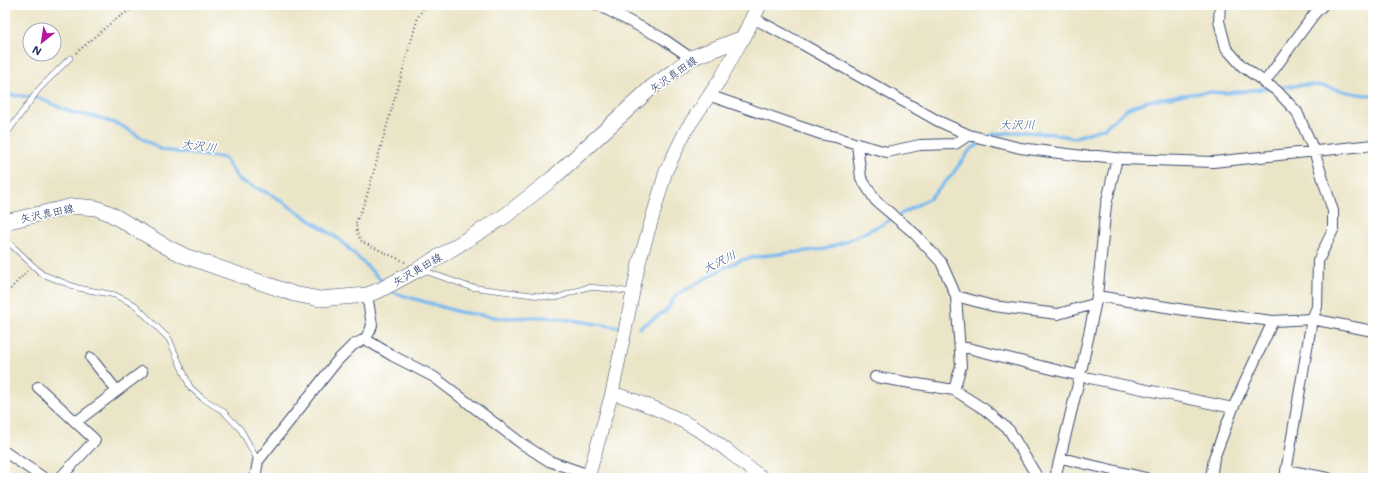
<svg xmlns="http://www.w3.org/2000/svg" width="1378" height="483" viewBox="0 0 1378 483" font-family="Mali,'Klee One',sans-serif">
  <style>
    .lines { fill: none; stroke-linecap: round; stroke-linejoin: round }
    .stream { stroke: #7ab9ee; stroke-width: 3.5 }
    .service-casing { stroke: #3a4a6e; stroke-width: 6 }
    .minor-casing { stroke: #3a4a6e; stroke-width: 12 }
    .tertiary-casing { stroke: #3a4a6e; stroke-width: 14 }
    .secondary-casing { stroke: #3a4a6e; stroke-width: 16 }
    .path { stroke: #3a4a6e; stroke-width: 2; stroke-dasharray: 1 3; stroke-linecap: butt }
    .service { stroke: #fff; stroke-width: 5 }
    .minor { stroke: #fff; stroke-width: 10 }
    .tertiary { stroke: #fff; stroke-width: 13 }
    .secondary { stroke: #fff; stroke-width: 15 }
    .labels { text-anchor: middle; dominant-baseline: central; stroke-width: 3; stroke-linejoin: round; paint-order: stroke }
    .street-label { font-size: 11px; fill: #1b2f5e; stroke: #fff }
    .water-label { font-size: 12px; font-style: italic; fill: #385889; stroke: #fff }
  </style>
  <rect width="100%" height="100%" fill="#fff"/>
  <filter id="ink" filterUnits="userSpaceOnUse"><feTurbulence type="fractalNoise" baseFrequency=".025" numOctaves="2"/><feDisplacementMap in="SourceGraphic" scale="8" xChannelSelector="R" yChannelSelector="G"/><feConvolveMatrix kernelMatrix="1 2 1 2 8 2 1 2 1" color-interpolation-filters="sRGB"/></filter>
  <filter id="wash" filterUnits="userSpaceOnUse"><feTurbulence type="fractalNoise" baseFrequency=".012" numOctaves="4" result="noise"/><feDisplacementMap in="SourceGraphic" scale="16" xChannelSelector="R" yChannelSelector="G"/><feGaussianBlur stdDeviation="0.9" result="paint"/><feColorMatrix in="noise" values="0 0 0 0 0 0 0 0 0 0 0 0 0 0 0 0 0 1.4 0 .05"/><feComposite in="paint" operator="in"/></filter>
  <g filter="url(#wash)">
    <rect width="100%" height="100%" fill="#ebe5c7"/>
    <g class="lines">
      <path class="stream" d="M 1276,88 C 1293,86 1310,83 1327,87 C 1342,90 1357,96 1373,95
        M 5,92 L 11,95 L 39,98 L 73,113 L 96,117 L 120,125 L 162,150 L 224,158 L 239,180 L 274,196 L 340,240 L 382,281
        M 989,137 L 994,134 L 1024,132 L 1054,134 L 1073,138 L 1104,128 L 1128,108 L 1148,101 L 1175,96 L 1207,92 L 1229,93 L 1270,88
        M 393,291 L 395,293 L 459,312 L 501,318 L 549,317 L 618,327
        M 639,328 L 667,310 L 676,295 L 722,269 L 741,260 L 761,256 L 825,249 L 844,242 L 883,224 L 930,198 L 951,176 L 970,150 L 984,141"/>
    </g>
  </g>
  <g filter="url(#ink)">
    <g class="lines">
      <g class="service-casing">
        <path id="service" d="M 5,136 L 39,89 L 70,58
          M 5,239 L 42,274 L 78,288 L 115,295 L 135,305 L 169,339 L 190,387 L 202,398 L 223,411 L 241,430 L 258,461
          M 422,270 L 470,287 L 556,298 L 588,287 L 610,289 L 632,292"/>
      </g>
      <g class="minor-casing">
        <path id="minor" d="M 598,5 L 662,38 L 691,58
          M 1220,5 L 1219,21 L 1226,48 L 1242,66 L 1277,91 L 1297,112 L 1314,151 L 1333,211 L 1333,230 L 1318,261 L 1317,307 L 1312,319 L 1285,478
          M 753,18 L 802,44 L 938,121 L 969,135 L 1020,148 L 1083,156 L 1098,156 L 1123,159 L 1213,162 L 1373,145
          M 1264,83 L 1315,13 L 1323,5
          M 708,95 L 821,134 L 836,137 L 857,144 L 887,152 L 920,145 L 955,144 L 969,135
          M 857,144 L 861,178 L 876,201 L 914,233 L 941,262 L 956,296 L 961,366 L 954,390
          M 956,296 L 993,306 L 1058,314 L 1094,304
          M 1097,296 L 1185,310 L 1273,321 L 1312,319 L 1373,331
          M 365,339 L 393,356 L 434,377 L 521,443 L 549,461 L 589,475
          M 960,346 L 1080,376 L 1233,408
          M 91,358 L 117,391
          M 875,377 L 954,390 L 984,409 L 1009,430 L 1038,478
          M 38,387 L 95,440 L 60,478
          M 76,422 L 142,372
          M 5,452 L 44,478
          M 1061,458 L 1146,478
          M 1286,470 L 1328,478
          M 255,478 L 258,461 L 337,361 L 353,345 L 365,339 L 370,331 L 372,325 L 367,295
          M 1055,478 L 1080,376 L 1097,296 L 1106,205 L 1117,158
          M 1211,478 L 1214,458 L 1233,408 L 1273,321"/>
      </g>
      <g class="tertiary-casing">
        <path id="tertiary" d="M 612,393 C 645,403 674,415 703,433 C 724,446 742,464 763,478
          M 588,478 L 612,393 L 639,263 L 666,171 L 686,130 L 721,78 L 743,38"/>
      </g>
      <g class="secondary-casing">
        <path id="secondary" d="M 5,222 L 73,206 L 96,208 L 109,213 L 167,247 L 185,256 L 294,294 L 320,299 L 367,295 L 380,290 L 419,269 L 505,216 L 552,179 L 652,87 L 674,71 L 691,58 L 743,38 L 759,5"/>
      </g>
      <path class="path" d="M 76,53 L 113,21 L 138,5
        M 405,262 L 362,242 L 357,233 L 356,222 L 365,202 L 418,17 L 425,5
        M 5,295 L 27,271"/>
      <use href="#service" class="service"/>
      <use href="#minor" class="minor"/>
      <use href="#tertiary" class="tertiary"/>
      <use href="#secondary" class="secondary"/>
    </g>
  </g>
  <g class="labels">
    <g class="street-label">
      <text transform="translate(673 74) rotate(-35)">矢沢真田線</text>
      <text transform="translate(47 213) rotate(-12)">矢沢真田線</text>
      <text transform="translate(417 269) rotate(-30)">矢沢真田線</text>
    </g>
    <g class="water-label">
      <text x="1017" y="124">大沢川</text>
      <text transform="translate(199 145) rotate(8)">大沢川</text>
      <text transform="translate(719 261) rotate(-27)">大沢川</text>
    </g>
  </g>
  <rect width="1378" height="483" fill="none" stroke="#fff" stroke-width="20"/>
  <g transform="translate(42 42) rotate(210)"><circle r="19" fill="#ffffff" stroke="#a4acbf"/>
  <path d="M0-3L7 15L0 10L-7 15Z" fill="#b5179e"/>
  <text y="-6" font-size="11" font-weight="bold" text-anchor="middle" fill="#1b2f5e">N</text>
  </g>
</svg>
